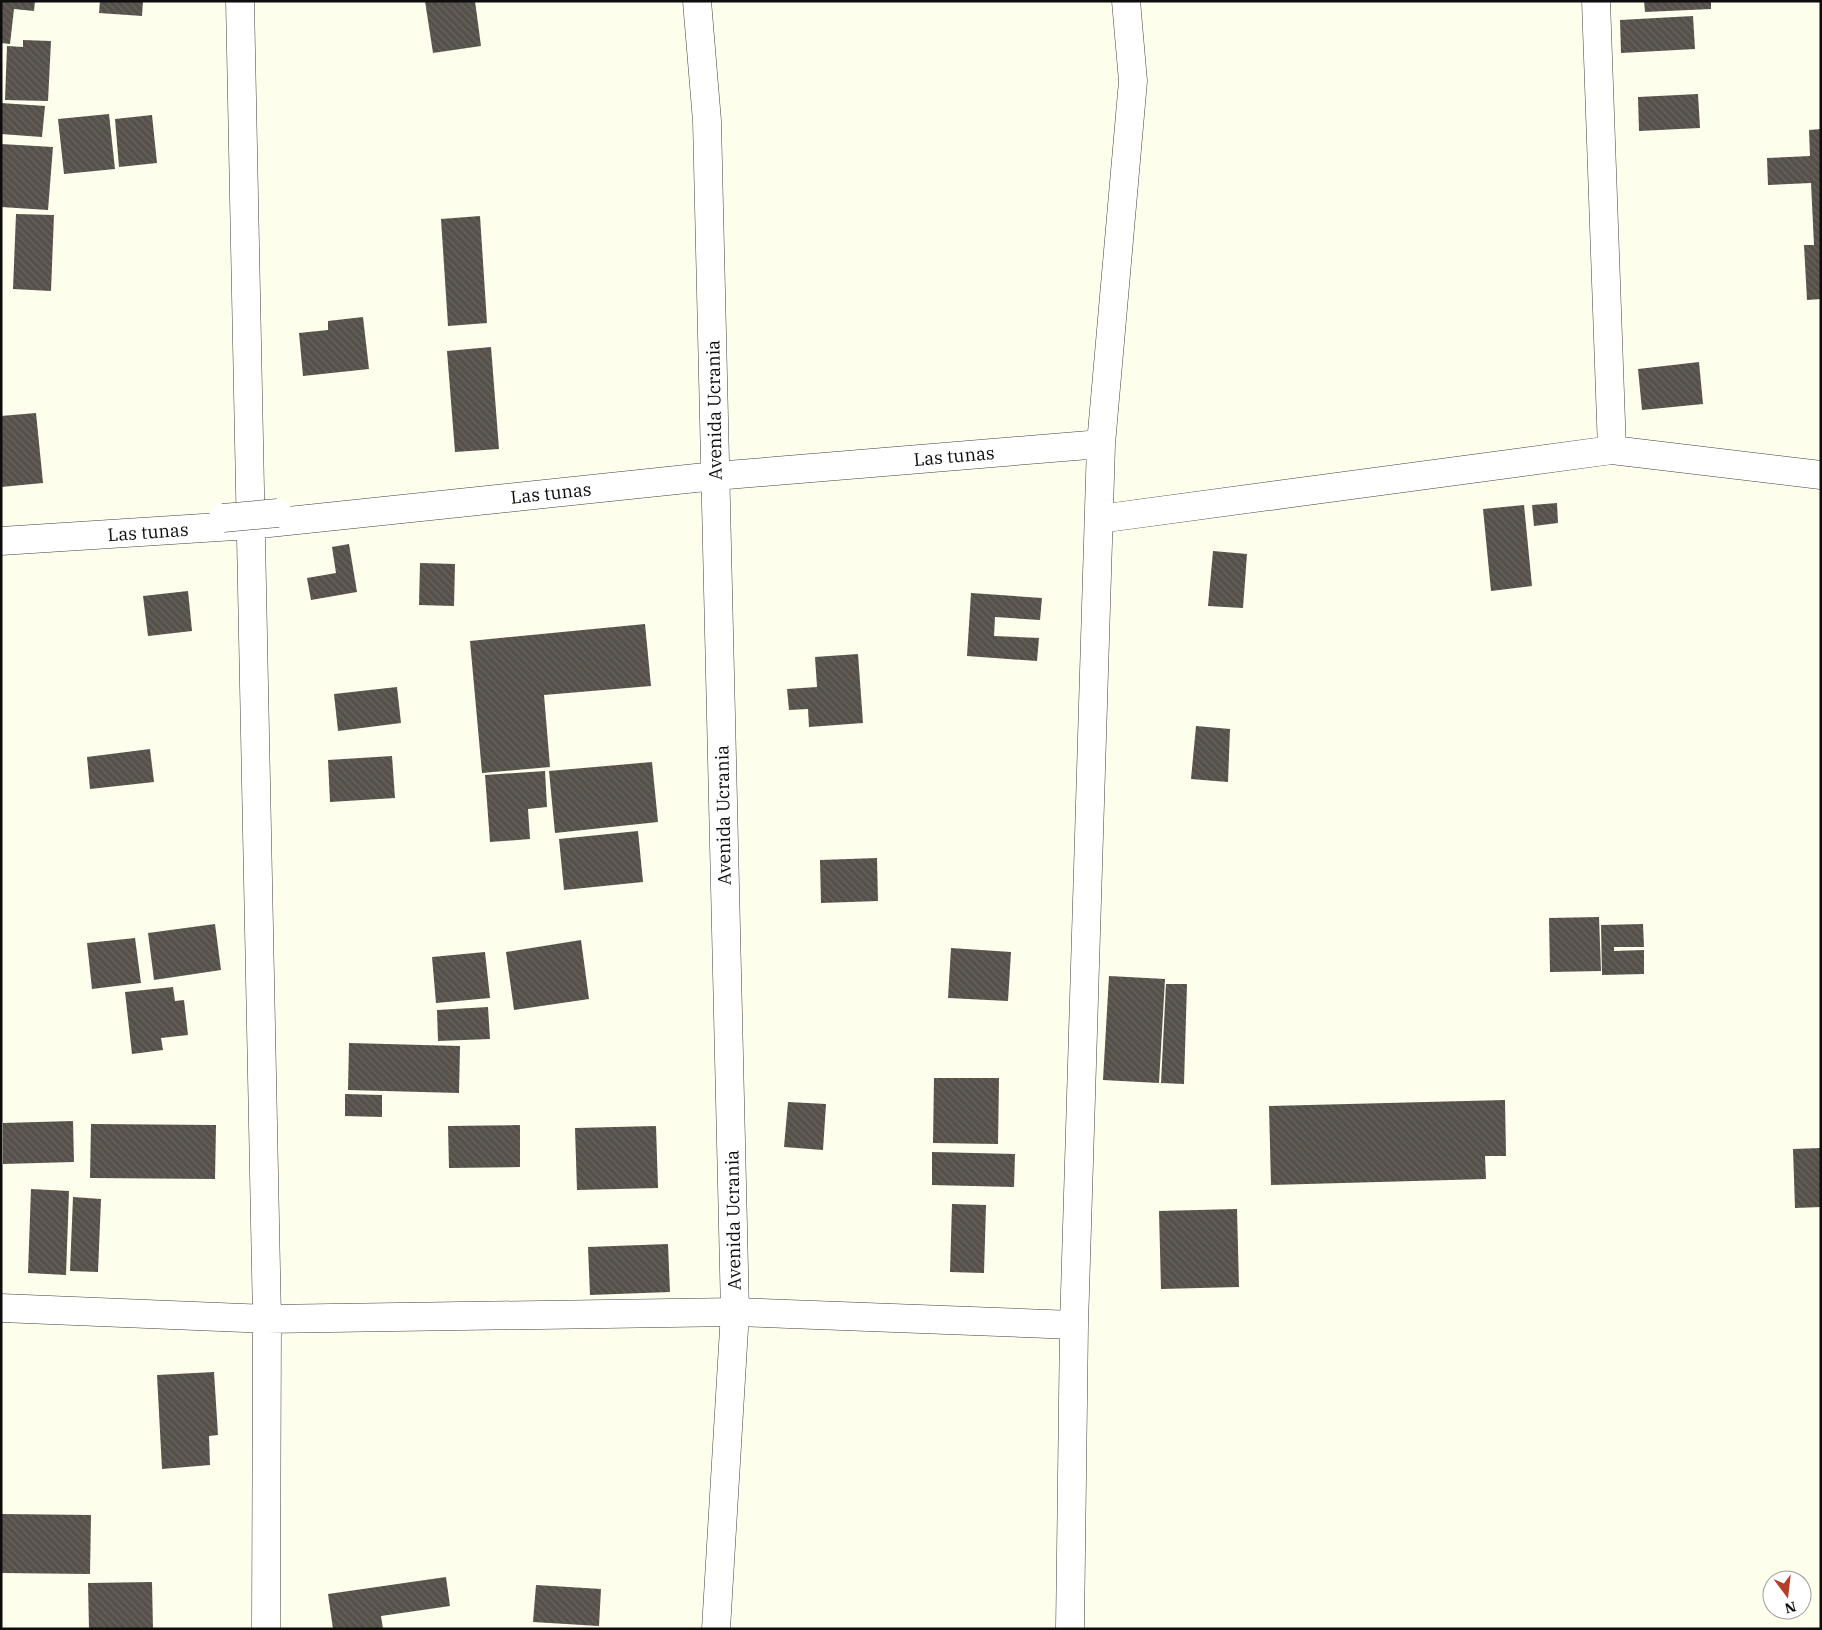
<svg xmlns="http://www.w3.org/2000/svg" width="1822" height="1630" viewBox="0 0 1822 1630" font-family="'IBM Plex Serif',serif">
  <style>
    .building { fill: url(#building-back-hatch) }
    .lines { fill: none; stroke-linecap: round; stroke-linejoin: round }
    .minor-casing { stroke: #404040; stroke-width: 29 }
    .minor { stroke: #fff; stroke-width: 28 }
    .minor-bridge-casing { stroke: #404040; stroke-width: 29; stroke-linecap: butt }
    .minor-bridge { stroke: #fff; stroke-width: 28 }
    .labels { text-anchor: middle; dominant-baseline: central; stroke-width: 5; stroke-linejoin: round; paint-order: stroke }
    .street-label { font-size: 18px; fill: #0d0d0d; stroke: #fff }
  </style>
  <defs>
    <pattern id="building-back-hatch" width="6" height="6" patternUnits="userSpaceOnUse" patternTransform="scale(1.25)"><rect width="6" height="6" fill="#555049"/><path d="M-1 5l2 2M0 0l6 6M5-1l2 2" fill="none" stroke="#68645f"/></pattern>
  </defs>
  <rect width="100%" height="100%" fill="#fefeed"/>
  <path class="building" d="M 1,1 L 35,1 L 34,11 L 14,9 L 10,44 L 1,43 Z
    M 100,1 L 143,1 L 142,16 L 99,13 Z
    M 425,1 L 475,1 L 481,46 L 433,53 Z
    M 1644,1 L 1711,1 L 1711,9 L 1645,12 Z
    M 1693,16 L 1695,49 L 1621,53 L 1620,20 Z
    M 23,40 L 51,41 L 48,101 L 5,100 L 7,46 L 23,47 Z
    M 1698,94 L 1700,128 L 1639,131 L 1638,97 Z
    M 1,103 L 45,106 L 42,137 L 1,134 Z
    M 109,114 L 115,169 L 64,174 L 58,119 Z
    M 152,115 L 157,163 L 119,167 L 115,119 Z
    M 1821,129 L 1821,299 L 1807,300 L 1804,245 L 1814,245 L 1811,183 L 1768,185 L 1767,158 L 1810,156 L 1809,130 Z
    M 1,144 L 53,147 L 48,210 L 1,207 Z
    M 16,214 L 54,215 L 51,291 L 13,289 Z
    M 480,216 L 487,323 L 448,326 L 441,219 Z
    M 363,317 L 369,369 L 303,376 L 299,333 L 328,330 L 328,321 Z
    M 491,347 L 499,449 L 455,452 L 447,351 Z
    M 1699,362 L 1703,404 L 1642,410 L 1638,369 Z
    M 36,413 L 43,483 L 1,487 L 1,416 Z
    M 1557,503 L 1558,523 L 1534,526 L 1532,505 Z
    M 1524,505 L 1532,586 L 1491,591 L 1483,509 Z
    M 349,544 L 357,592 L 311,600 L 307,578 L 336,573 L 332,547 Z
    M 1213,551 L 1247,554 L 1243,608 L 1208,606 Z
    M 420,563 L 455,564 L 454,606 L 419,605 Z
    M 188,591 L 192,631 L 148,636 L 143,596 Z
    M 971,593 L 1042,598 L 1040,620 L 995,617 L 994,636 L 1039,638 L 1037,661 L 967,656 Z
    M 645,624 L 651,686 L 544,695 L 550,767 L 482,773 L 470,641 Z
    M 858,654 L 863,723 L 809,727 L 808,709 L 789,710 L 787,689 L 817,687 L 815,657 Z
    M 397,687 L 401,723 L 338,731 L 334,694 Z
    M 1196,726 L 1230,729 L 1228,782 L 1191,779 Z
    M 150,749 L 154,782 L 90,789 L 87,757 Z
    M 392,756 L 395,798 L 330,802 L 328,760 Z
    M 652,762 L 658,822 L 555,833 L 549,771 Z
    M 545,771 L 547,807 L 528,809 L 530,839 L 490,842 L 485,775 Z
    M 638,831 L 643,882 L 564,890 L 559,839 Z
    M 877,858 L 878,901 L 821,903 L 820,860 Z
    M 1599,917 L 1601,971 L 1550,972 L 1549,918 Z
    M 215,924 L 221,970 L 154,980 L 148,933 Z
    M 1643,924 L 1644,947 L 1614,947 L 1614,951 L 1644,950 L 1644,974 L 1602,975 L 1601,925 Z
    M 135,938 L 141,983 L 92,989 L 87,943 Z
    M 581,940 L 589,999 L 514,1010 L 506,952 Z
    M 951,948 L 1011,952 L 1008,1001 L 948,998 Z
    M 485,952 L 490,998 L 436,1003 L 432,957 Z
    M 1109,976 L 1165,979 L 1159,1083 L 1103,1080 Z
    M 1166,984 L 1187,984 L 1184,1084 L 1161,1083 Z
    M 173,987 L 175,1001 L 184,1000 L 188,1035 L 161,1038 L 163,1050 L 132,1054 L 125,992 Z
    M 488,1007 L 490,1039 L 438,1041 L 437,1010 Z
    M 349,1043 L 460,1046 L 459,1093 L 348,1090 Z
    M 934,1078 L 999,1078 L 998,1144 L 933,1143 Z
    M 345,1094 L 382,1095 L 382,1117 L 345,1116 Z
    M 1505,1100 L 1506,1156 L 1485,1156 L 1486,1179 L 1271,1185 L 1269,1106 Z
    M 788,1102 L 826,1104 L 823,1150 L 784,1147 Z
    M 73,1121 L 74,1162 L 3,1164 L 3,1123 Z
    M 91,1124 L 216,1125 L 215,1179 L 90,1178 Z
    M 520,1125 L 520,1167 L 449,1168 L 448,1126 Z
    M 656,1126 L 658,1188 L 577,1190 L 575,1128 Z
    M 1821,1148 L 1821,1207 L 1795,1208 L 1793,1149 Z
    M 932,1152 L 1015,1154 L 1014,1187 L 932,1185 Z
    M 31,1189 L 69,1191 L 66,1275 L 28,1273 Z
    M 73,1197 L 101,1199 L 98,1272 L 70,1271 Z
    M 952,1204 L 986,1205 L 984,1273 L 950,1272 Z
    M 1237,1209 L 1239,1287 L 1161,1289 L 1159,1211 Z
    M 668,1244 L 670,1292 L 590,1295 L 588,1247 Z
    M 214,1372 L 218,1435 L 209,1436 L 210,1465 L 162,1469 L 157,1375 Z
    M 1,1514 L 91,1515 L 90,1574 L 1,1573 Z
    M 446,1577 L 450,1606 L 381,1616 L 383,1629 L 333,1629 L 328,1594 Z
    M 152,1582 L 153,1629 L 89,1629 L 88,1583 Z
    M 536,1585 L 601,1589 L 599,1626 L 533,1622 Z"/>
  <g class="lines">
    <g class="minor-casing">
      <path id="minor" d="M 240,1 L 267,1319 L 266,1629
        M 697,1 L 707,121 L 735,1312 L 716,1629
        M 1596,1 L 1612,450
        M 1099,519 L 1612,450 L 1821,475
        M 1,541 L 250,525 L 715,476 L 1101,444
        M 1,1308 L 267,1319 L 735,1312 L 1074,1325
        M 1070,1629 L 1074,1325 L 1101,444 L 1133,81 L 1126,1"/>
    </g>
    <use href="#minor" class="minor"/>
    <g class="minor-bridge-casing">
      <path id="minor-bridge" d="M 223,518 L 278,513"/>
    </g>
    <use href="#minor-bridge" class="minor-bridge"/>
  </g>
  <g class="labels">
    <g class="street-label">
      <text transform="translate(714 410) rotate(-91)">Avenida Ucrania</text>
      <text transform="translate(954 456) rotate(-5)">Las tunas</text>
      <text transform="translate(551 493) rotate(-6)">Las tunas</text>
      <text transform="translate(148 532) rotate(-4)">Las tunas</text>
      <text transform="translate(723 815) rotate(-91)">Avenida Ucrania</text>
      <text transform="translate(733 1220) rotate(-91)">Avenida Ucrania</text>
    </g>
  </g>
  <rect width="1822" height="1630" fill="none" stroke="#0d0d0d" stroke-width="5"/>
  <g transform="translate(1787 1595) rotate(165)"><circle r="24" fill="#ffffff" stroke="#9e9e9e"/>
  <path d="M0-4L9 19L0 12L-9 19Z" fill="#b83e29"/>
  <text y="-8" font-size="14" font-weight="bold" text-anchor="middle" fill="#0d0d0d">N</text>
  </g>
</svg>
